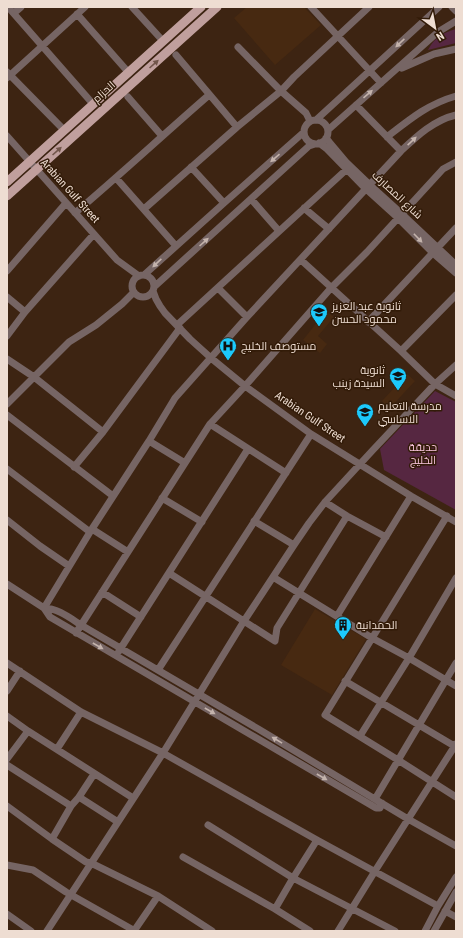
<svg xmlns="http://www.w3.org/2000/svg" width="463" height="938" viewBox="0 0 463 938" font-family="'Roboto Condensed',Cairo,sans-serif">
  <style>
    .built { fill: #472911 }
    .green { fill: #562741 }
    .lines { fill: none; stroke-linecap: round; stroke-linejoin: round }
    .minor { stroke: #766564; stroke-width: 7 }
    .major { stroke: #c09f9d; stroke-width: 9 }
    .oneway { fill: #c4b3ac }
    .oneway2 { fill: #72564b }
    .labels { text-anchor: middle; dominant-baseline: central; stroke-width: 3; stroke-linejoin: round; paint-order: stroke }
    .street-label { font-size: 11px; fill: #eeddd2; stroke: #321b08 }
    .poi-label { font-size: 11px; fill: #eeddd2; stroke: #321b08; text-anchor: start }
    .park-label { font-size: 11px; fill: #f7c4dc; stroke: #321b08 }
  </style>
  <rect width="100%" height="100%" fill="#3d2412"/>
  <path class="built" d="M 247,7 L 304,7 L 321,25 L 275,65 L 234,18 Z
    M 326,311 L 334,317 L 318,336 L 327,344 L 320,353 L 303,340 Z
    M 407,374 L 415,381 L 389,409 L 382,401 Z
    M 315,609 L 366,639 L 332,695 L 281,665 Z"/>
  <path class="green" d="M 456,29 L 456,43 L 428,50 C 435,37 442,33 456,29 Z
    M 435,391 L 456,402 L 456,510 L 384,470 L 380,449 Z"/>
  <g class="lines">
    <path class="minor" d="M 8,7 L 93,104
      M 132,7 L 163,41
      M 311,7 L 381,83
      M 452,7 L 456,11
      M 14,13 L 21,7
      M 77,14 L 129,73
      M 238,47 L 281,91 L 306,113 L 310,121
      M 176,55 L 237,127
      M 402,68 L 434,54 L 456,49
      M 7,72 L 64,130
      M 7,78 L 85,7
      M 128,97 L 162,136
      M 356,105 L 401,151
      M 316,120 L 439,7
      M304 132a12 12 0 1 1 24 0a12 12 0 1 1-24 0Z
      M 328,130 L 438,32 L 456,21
      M 7,136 L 117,260 L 139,276
      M 387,137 C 410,119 428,104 456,96
      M 326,138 L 330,143 L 346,162 L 370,185 L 402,214 L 456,265
      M 319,143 L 327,149 L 366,189 L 398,218 L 433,253 L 456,273
      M 191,167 L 224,203
      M 116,178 L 176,246
      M 251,199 L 279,231
      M 304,208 L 329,229
      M 144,209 L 237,127 L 281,91 L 294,77 L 369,7
      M 75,213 C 121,174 164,134 209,95
      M 301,260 L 401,351 L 435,384 L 456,396
      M 7,271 L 66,203
      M 144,275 L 224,203 L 304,132
      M132 286a11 11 0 1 1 22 0a11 11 0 1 1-22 0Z
      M 154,287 L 309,146 L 315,144
      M 218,288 L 247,317
      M 153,291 L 156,299 L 160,306 L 165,313 L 190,339 L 211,358 L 245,386 L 311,434 L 411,496 L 456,522
      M 7,297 L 25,312
      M 368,322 L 456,228
      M 177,325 L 347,169
      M 7,336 L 25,312 L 94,234
      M 401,351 L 456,295
      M 7,359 L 34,377 L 103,432
      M 7,404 L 69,342 L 96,325 L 122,304 L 134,292
      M 7,415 L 113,496
      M 210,424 L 286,473
      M 149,441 L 185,463
      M 74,467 L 103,432 L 180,328
      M 7,469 L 90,532
      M 162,498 L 202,522
      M 325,502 L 347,516 L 386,537
      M 447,516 L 325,715 L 398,760 L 456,797
      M 7,520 L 40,546 L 69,566
      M 254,521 L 294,545
      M 92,529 L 128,552
      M 169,573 L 275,641 L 277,628 L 347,516
      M 273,577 L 372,638 L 409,658 L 456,686
      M 7,584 L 44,608 L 50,617 L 376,808 L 380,808 L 382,803
      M 102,592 L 141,617
      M 44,608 L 90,532 L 149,441 L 175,398 L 247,317 L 401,151 C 417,136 434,120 456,115
      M 44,608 C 57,608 70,618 81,625 L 260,730 L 408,819 L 456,846
      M 337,616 L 411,496
      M 76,633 L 210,424 L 245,386 L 331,288 L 367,252 L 443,169 L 456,162
      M 119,651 L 248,449
      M 7,663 L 81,712 L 163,753 L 317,840 L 438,906
      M 158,670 L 311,434
      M 345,681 L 456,747
      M 7,691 L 20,671
      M 7,716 L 28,731 L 133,798
      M 360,736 L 409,658 L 456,578
      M 57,749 L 81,712
      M 7,759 L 28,731
      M 7,765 L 71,806
      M 79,797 L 118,822
      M 375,799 L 456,663
      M 7,806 L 52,839 L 86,862 L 91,863 L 158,896 L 212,931
      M 208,825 L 293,878 L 395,931
      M 52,839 L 71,806 L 79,797 L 94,774
      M 183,857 L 275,909 L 310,931
      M 7,865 L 33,870 L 66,892 L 135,931
      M 275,909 L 293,878 L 317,840
      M 445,911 L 456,917
      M 7,914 L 31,931
      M 47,931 L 163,753 L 244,621 L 294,545 L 309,523 L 325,502 L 372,451 L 435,384 L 456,365
      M 134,931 L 158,896
      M 338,931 L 375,871 L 456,744
      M 425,931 L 438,906 L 456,877
      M 434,931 L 456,892"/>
    <path class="major" d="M 7,182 L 201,7
      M 7,196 L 217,7"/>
  </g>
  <defs><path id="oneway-solid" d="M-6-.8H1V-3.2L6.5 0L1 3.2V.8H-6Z"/></defs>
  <g class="oneway">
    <use href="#oneway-solid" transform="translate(400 43) rotate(137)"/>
    <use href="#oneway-solid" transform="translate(368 94) rotate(-41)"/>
    <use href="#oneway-solid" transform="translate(412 141) rotate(-43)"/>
    <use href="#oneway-solid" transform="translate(275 158) rotate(139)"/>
    <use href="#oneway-solid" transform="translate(418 238) rotate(46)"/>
    <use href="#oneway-solid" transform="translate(204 242) rotate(-42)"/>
    <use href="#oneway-solid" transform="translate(157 263) rotate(137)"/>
    <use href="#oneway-solid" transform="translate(98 646) rotate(30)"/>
    <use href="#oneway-solid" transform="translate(210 711) rotate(30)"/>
    <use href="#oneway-solid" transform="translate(277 740) rotate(-149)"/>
    <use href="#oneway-solid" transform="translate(322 777) rotate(30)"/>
  </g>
  <g class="oneway2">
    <use href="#oneway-solid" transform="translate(154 64) rotate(-42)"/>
    <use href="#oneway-solid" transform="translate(57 151) rotate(-42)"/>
  </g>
  <defs>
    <g id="school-pin" transform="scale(0.9)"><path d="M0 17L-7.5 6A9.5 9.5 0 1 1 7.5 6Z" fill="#1cc9fc" stroke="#321b08"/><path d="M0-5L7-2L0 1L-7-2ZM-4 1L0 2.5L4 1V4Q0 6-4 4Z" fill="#111"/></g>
    <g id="hospital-pin" transform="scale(0.9)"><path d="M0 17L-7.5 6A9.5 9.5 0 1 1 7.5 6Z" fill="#1cc9fc" stroke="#321b08"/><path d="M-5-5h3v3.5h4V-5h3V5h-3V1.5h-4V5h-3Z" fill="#111"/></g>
    <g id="building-pin" transform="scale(0.9)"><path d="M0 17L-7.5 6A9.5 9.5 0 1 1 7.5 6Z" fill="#1cc9fc" stroke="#321b08"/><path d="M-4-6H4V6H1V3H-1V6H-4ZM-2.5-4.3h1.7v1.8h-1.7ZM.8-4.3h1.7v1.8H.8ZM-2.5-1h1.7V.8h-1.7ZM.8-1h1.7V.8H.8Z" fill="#111"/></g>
  </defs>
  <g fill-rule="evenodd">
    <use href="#school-pin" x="319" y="312"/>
    <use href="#hospital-pin" x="228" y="346"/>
    <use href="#school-pin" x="398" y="376"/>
    <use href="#school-pin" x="365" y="412"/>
    <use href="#building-pin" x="343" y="625"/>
  </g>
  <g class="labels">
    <g class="street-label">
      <text transform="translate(104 92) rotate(-42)">الحزام</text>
      <text transform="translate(70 191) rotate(48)">Arabian Gulf Street</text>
      <text transform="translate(397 195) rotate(43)">شارع المصارف</text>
      <text transform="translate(310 417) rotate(34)">Arabian Gulf Street</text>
    </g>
    <g class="poi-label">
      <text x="332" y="306">ثانوية عبد العزيز<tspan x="332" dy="13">محمود الحسن</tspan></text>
      <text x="241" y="346">مستوصف الخليج</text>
      <text x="385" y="370" text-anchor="end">ثانوية<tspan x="385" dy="13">السيدة زينب</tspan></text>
      <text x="378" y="406">مدرسة التعليم<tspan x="378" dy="13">الاساسي</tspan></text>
      <text x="356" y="625">الحمدانية</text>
    </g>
    <g class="park-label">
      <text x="423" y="447">حديقة<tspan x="423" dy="13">الخليج</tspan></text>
    </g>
  </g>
  <rect width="463" height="938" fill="none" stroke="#eeddd2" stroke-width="16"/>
  <g transform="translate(435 28) rotate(148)" stroke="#321b08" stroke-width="3" paint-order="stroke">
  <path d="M0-3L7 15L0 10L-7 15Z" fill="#eeddd2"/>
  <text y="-6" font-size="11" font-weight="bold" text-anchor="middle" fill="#eeddd2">N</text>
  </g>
</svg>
